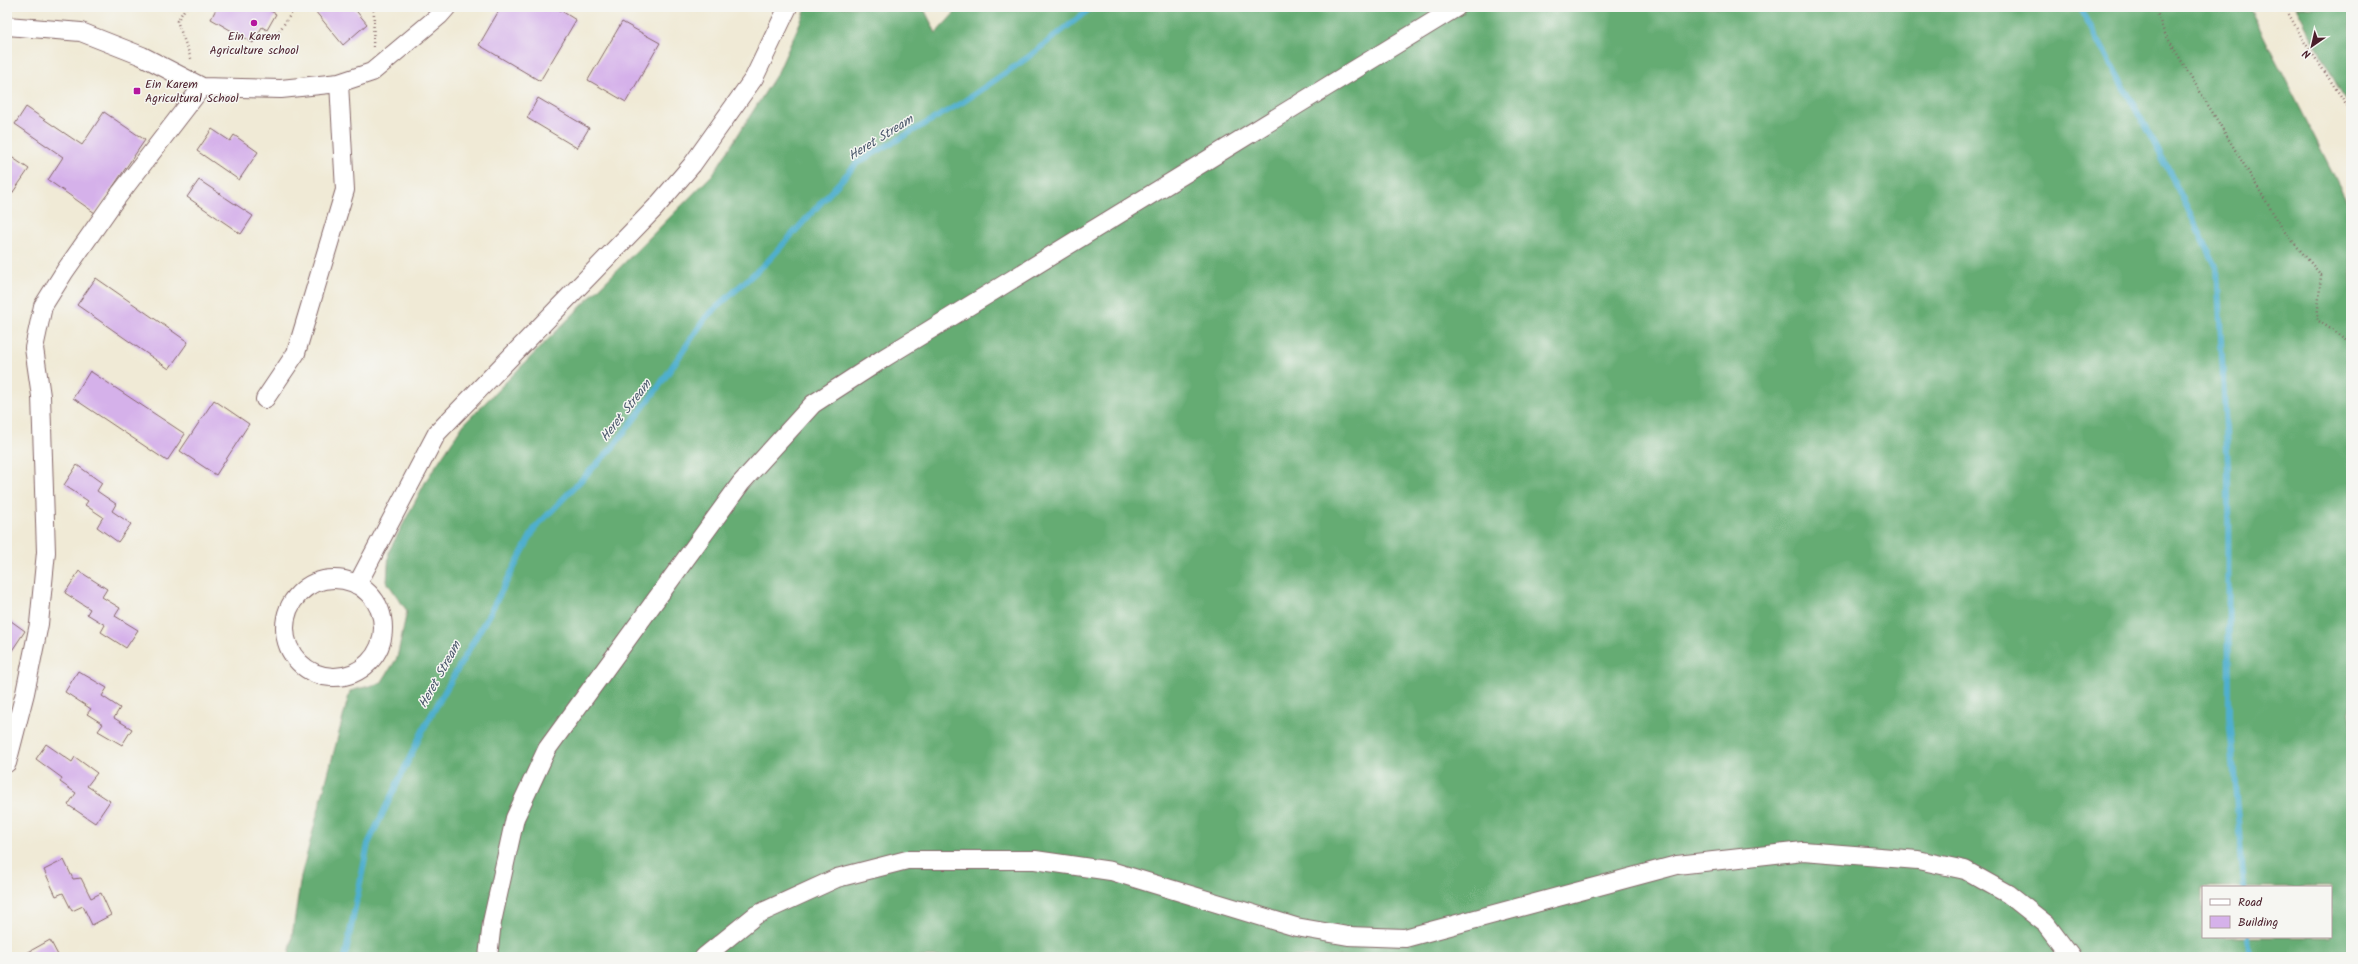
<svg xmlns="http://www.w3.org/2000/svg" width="2358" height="964" viewBox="0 0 2358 964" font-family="Kalam,sans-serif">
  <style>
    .forest { fill: #65ac73; stroke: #58664f; fill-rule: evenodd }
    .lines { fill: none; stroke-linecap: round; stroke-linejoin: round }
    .stream { stroke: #4fafce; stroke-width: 6 }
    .building { fill: #d5b1ea }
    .street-casing { stroke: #846667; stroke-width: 20 }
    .path { stroke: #846667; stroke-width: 2.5; stroke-dasharray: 1 3; stroke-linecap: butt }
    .street { stroke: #fff; stroke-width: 18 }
    .poi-dot { fill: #b5179e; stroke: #f6f6f2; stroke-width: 1.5 }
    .labels { text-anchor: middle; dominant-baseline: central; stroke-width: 3; stroke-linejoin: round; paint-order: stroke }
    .poi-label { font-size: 12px; fill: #4a1f2b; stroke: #f6f6f2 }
    .water-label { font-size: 13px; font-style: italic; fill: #4c596c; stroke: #f6f6f2 }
  </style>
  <rect width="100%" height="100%" fill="#f6f6f2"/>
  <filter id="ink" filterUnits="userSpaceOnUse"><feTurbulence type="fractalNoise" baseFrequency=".025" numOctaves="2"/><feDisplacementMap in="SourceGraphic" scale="8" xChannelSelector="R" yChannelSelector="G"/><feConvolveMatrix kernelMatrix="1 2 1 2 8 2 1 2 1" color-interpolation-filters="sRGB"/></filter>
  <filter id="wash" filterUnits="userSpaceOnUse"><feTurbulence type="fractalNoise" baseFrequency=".012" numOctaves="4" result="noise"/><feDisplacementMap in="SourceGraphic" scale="16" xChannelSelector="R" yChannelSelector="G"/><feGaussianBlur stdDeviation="0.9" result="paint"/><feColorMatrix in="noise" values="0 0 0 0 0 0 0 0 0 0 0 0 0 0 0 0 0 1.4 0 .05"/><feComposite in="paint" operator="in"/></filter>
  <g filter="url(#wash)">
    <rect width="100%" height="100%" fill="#f0ead6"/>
    <path class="forest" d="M 807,7 L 923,7 L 936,33 L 960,7 L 2249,7 L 2351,209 L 2351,957 L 289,957 L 301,876 L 350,691 L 381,683 L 397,658 L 407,611 L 387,582 L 389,551 L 427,479 L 464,424 L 713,174 L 778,72 ZM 2203,887 L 2331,887 L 2331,937 L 2203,937 Z
      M 2296,7 L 2351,7 L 2351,112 Z"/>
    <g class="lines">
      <path class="stream" d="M 2080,7 L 2165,163 L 2217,268 L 2228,467 L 2229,717 L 2244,887
        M 2248,937 L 2250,957
        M 345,957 L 368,844 L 425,726 L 492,609 L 535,528 L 613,447 L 657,389 L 706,317 L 768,261 L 857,163 L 963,102 L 1027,58 L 1092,7"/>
    </g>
    <g id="blocks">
      <path class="building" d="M 217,7 L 263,7 L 276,14 L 267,30 L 262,27 L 253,43 L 211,19 Z
        M 319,7 L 353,7 L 367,24 L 343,45 L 315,11 Z
        M 501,7 L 555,7 L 576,20 L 540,81 L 479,45 Z
        M 622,22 L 660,43 L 626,102 L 588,80 Z
        M 538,98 L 589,128 L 577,148 L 527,118 Z
        M 26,107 L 82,145 L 104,112 L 145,140 L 95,213 L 48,180 L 63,157 L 15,124 Z
        M 212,129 L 230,141 L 234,135 L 258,152 L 239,180 L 197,151 Z
        M 7,154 L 29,169 L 11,195 L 7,192 Z
        M 199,180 L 253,216 L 241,234 L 187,197 Z
        M 96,278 L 188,342 L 169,369 L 77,305 Z
        M 90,371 L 185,434 L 167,461 L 73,398 Z
        M 214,400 L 249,424 L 216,475 L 180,451 Z
        M 77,465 L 102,483 L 97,491 L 116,504 L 112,511 L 131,524 L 118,542 L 97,527 L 103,517 L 85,505 L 88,501 L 64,485 Z
        M 79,571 L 107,589 L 102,597 L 120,608 L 115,616 L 138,630 L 126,648 L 101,632 L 105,625 L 87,614 L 90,609 L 65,593 Z
        M 7,618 L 25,631 L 11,652 L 7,649 Z
        M 78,671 L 107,688 L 102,696 L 120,708 L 114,718 L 132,729 L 122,745 L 98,731 L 103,724 L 87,714 L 91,709 L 65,692 Z
        M 46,744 L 72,762 L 75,757 L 97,773 L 87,786 L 110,801 L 95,823 L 68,805 L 76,793 L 60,782 L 62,778 L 36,759 Z
        M 64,860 L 73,879 L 81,878 L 91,898 L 101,893 L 111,915 L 92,925 L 83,906 L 72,911 L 63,893 L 56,896 L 44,870 Z
        M 50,940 L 59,957 L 24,957 L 23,955 Z"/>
    </g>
  </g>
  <g filter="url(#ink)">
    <use href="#blocks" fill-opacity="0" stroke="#846667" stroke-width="1"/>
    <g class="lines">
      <g class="street-casing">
        <path id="street" d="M 7,26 L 81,32 L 142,56 L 202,87 L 281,89 L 339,83 L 372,72 L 440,15 L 447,7
          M 265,399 L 296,353 L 345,190 L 339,83
          M285 628a49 49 0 1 1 98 0a49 49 0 1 1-98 0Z
          M 357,585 L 437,433 L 655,208 L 692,165 L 754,78 L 788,7
          M 7,763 L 25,693 L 39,624 L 46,552 L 41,396 L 34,348 L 43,306 L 65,271 L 112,204 L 202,87
          M 488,957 L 492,922 L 515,818 L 547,749 L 741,483 L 813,404 L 884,358 L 1457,7
          M 704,957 L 756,915 L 837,878 L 907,860 L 1035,860 L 1111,871 L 1296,927 L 1348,936 L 1405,938 L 1677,865 L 1803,851 L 1918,860 L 1965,870 L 2008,894 L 2046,924 L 2071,957"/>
      </g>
      <path class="path" d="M 186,7 L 177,21 L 192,61
        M 371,7 L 374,11 L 373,48
        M 2155,7 L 2164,32 L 2284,231 L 2321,275 L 2317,320 L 2351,342
        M 2285,7 L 2303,40 L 2351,111
        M 277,34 L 296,7"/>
      <use href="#street" class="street"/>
    </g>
  </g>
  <g class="poi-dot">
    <circle cx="254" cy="23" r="4"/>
    <rect x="133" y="87" width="8" height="8" rx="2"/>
  </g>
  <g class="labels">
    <g class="poi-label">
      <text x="254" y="36">Ein Karem<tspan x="254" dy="14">Agriculture school</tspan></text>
      <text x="145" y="84" text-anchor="start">Ein Karem<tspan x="145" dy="14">Agricultural School</tspan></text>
    </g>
    <g class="water-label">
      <text transform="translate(881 138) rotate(-32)">Heret Stream</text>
      <text transform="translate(626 411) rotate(-52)">Heret Stream</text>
      <text transform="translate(440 675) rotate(-61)">Heret Stream</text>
    </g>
  </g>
  <rect width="2358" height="964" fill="none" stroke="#f6f6f2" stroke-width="24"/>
  <rect x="2202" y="886" width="130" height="52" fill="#f6f6f2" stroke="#b1a0a2"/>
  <rect x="2210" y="899" width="20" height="6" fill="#ffffff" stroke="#b1a0a2"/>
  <text x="2238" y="906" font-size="12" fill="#4a1f2b">Road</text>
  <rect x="2210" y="916" width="20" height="12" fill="#d5b1ea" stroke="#b1a0a2"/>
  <text x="2238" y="926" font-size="12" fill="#4a1f2b">Building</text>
  <g transform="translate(2312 46) rotate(214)" stroke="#f6f6f2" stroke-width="3" paint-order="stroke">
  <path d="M0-3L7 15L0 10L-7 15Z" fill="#4a1f2b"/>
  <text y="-6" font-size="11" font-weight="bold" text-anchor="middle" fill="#4a1f2b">N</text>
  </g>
</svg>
